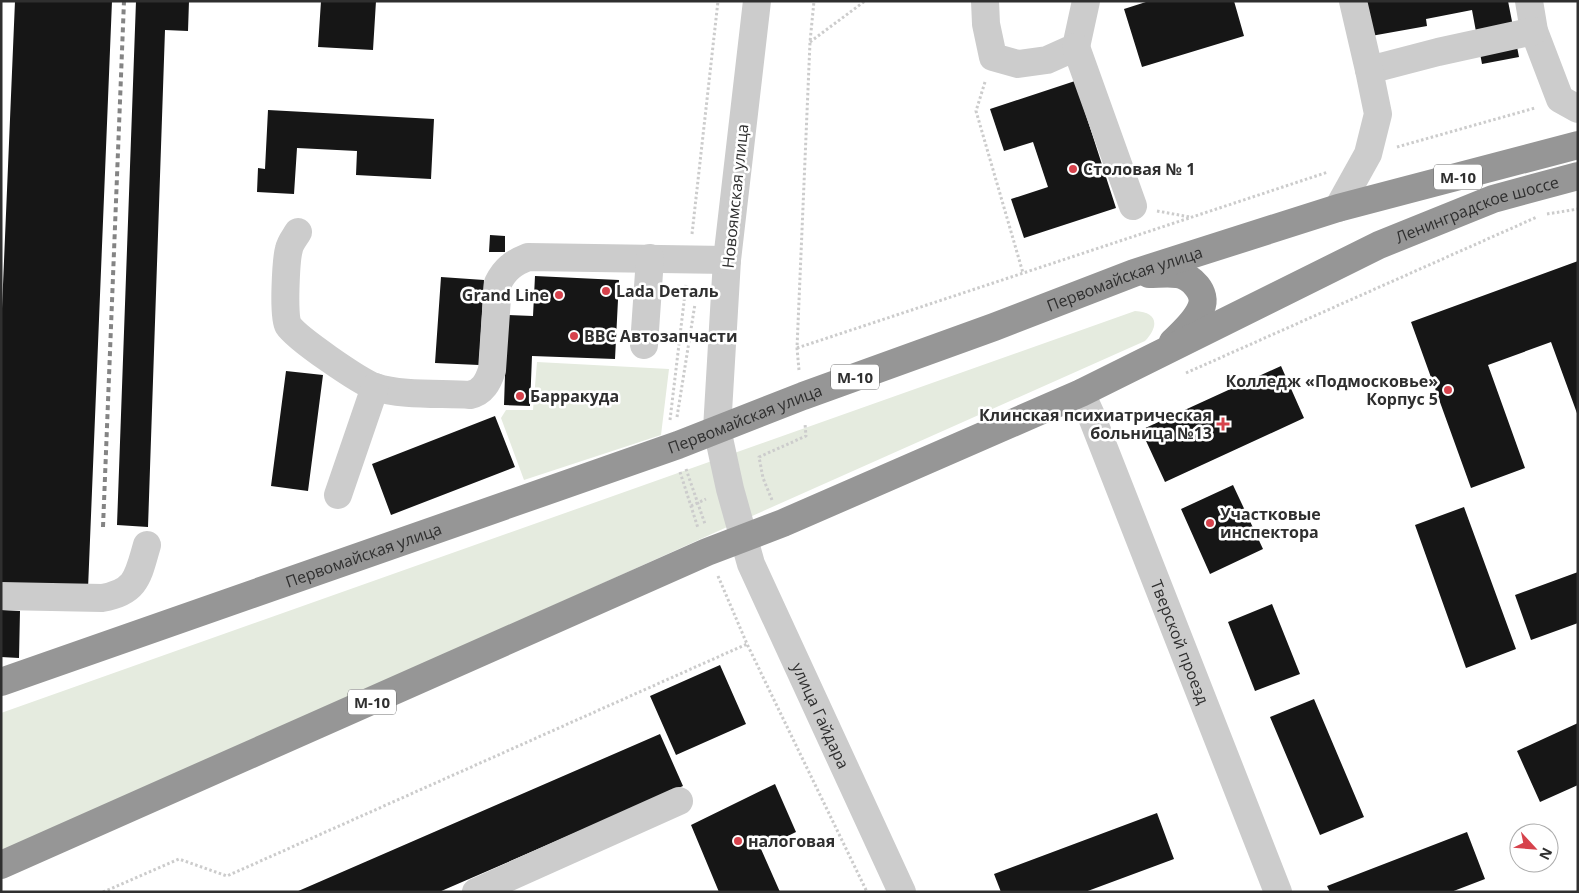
<svg xmlns="http://www.w3.org/2000/svg" width="1579" height="893" viewBox="0 0 1579 893" font-family="'Open Sans',sans-serif">
  <style>
    .green { fill: #e5ebdf }
    .building { fill: #161616 }
    .lines { fill: none; stroke-linecap: round; stroke-linejoin: round }
    .path { stroke: #ccc; stroke-width: 3; stroke-dasharray: 2.5 2.5; stroke-linecap: butt }
    .minor { stroke: #ccc; stroke-width: 28 }
    .highway { stroke: #969696; stroke-width: 28 }
    .rail { stroke: #848484; stroke-width: 4; stroke-dasharray: 5 4; stroke-linecap: butt }
    .poi-dot { fill: #d6424c; stroke: #fff; stroke-width: 2 }
    .labels { text-anchor: middle; dominant-baseline: central; stroke-width: 5; stroke-linejoin: round; paint-order: stroke }
    .shield { fill: #fff; stroke: #6d6d6d; stroke-width: 1 }
    .shield-label { font-size: 15px; font-weight: bold; fill: #2f2f2f }
    .poi-label { font-size: 16px; font-weight: bold; fill: #2f2f2f; stroke: #fff; text-anchor: start }
    .street-label { font-size: 16px; fill: #2f2f2f; stroke: #fff }
  </style>
  <rect width="100%" height="100%" fill="#fff"/>
  <path class="green" d="M 1135,311 C 1157,312 1160,325 1145,341 L 725,528 L 1,855 L 1,713 Z
    M 537,362 L 669,369 L 661,435 L 524,480 L 501,418 L 506,410 L 533,410 Z"/>
  <path class="building" d="M 15,1 L 112,1 L 88,589 L 1,585 L 1,332 Z
    M 136,1 L 189,1 L 188,31 L 165,30 L 148,527 L 117,525 Z
    M 321,1 L 376,1 L 373,50 L 318,47 Z
    M 1149,1 L 1234,1 L 1244,36 L 1142,67 L 1124,9 Z
    M 1365,1 L 1508,1 L 1519,57 L 1482,64 L 1472,10 L 1426,19 L 1427,26 L 1371,36 Z
    M 1075,81 L 1116,208 L 1024,238 L 1011,199 L 1048,187 L 1033,142 L 1004,151 L 990,109 Z
    M 268,110 L 434,119 L 431,179 L 356,175 L 357,151 L 297,148 L 294,194 L 257,192 L 258,168 L 265,169 Z
    M 490,235 L 505,236 L 505,252 L 489,252 Z
    M 1578,261 L 1578,416 L 1551,342 L 1488,365 L 1525,468 L 1471,488 L 1411,322 Z
    M 535,276 L 619,280 L 615,359 L 532,356 L 530,406 L 504,405 L 507,315 L 533,316 Z
    M 441,277 L 484,280 L 479,365 L 435,363 Z
    M 1281,366 L 1304,418 L 1165,482 L 1141,430 Z
    M 286,371 L 323,375 L 308,491 L 271,486 Z
    M 495,416 L 515,467 L 391,515 L 372,464 Z
    M 1233,485 L 1263,549 L 1210,574 L 1181,509 Z
    M 1464,507 L 1516,649 L 1466,668 L 1415,525 Z
    M 1578,572 L 1578,623 L 1531,640 L 1515,595 Z
    M 1272,604 L 1300,674 L 1255,691 L 1228,622 Z
    M 1,610 L 20,611 L 19,658 L 1,657 Z
    M 720,665 L 746,724 L 676,755 L 650,696 Z
    M 1314,699 L 1364,817 L 1320,835 L 1270,717 Z
    M 1578,723 L 1578,785 L 1540,802 L 1517,751 Z
    M 660,734 L 683,786 L 439,892 L 296,892 Z
    M 775,784 L 796,832 L 761,849 L 780,892 L 719,892 L 691,825 Z
    M 1157,813 L 1174,859 L 1085,892 L 1001,892 L 994,874 Z
    M 1467,832 L 1485,879 L 1451,892 L 1330,892 L 1327,886 Z"/>
  <g class="lines">
    <path class="path" d="M 810,42 L 865,1
      M 985,82 L 976,111 L 1023,273
      M 1397,147 L 1535,108
      M 1157,211 L 1190,217
      M 1547,214 L 1578,209
      M 692,234 L 718,1
      M 797,348 L 1328,172
      M 799,370 L 797,348 L 810,42 L 814,1
      M 1186,373 L 1537,217
      M 677,417 L 695,304
      M 670,420 L 686,285
      M 686,469 L 705,524
      M 680,472 L 698,528
      M 772,500 L 763,478 L 759,457 L 806,436 L 805,424
      M 691,506 L 706,499
      M 718,576 L 747,644 L 867,892
      M 103,892 L 179,859 L 227,876 L 747,644"/>
    <g class="minor">
      <path id="s1" d="M 757,1 L 727,260 L 717,429 L 730,489 L 751,564 L 902,892"/>
      <path d="M 985,1 L 986,24 L 993,57 L 1018,64 L 1047,60 L 1076,47 L 1086,1"/>
      <path d="M 1529,1 L 1534,31 L 1560,99 L 1578,109"/>
      <path d="M 1076,47 L 1133,206"/>
      <path d="M 1369,70 L 1438,52 L 1534,31"/>
      <path d="M 1338,208 L 1368,154 L 1378,114 L 1369,70 L 1353,1"/>
      <path d="M 298,232 C 295,237 290,243 289,249 C 286,259 283,317 288,325 C 296,338 359,381 375,387 C 401,396 442,393 470,395 C 483,392 488,382 492,370 L 498,283 C 505,269 513,263 528,257 L 727,260"/>
      <path d="M 644,345 L 650,258"/>
      <path id="s2" d="M 1081,393 L 1091,415 L 1278,892"/>
      <path d="M 338,495 L 375,387"/>
      <path d="M 1,596 L 102,598 C 137,592 138,576 147,545"/>
      <path d="M 476,892 L 679,801"/>
    </g>
    <g class="highway">
      <path d="M 1149,274 C 1158,274 1168,273 1177,274 C 1191,276 1208,293 1201,308 C 1196,321 1183,332 1173,342"/>
      <path id="s3" d="M 1,682 L 678,445 L 803,396 L 994,327 L 1134,273 L 1338,208 L 1578,145"/>
      <path id="s4" d="M 1,865 L 707,552 L 783,523 L 1081,393 L 1379,245 L 1493,199 L 1578,176"/>
    </g>
    <path class="rail" d="M 103,527 L 124,1"/>
  </g>
  <g class="poi-dot">
    <circle cx="1073" cy="169" r="5"/>
    <circle cx="606" cy="291" r="5"/>
    <circle cx="559" cy="295" r="5"/>
    <circle cx="574" cy="336" r="5"/>
    <circle cx="1448" cy="390" r="5"/>
    <circle cx="520" cy="396" r="5"/>
    <path d="M1220.5 416.5h5v5h5v5h-5v5h-5v-5h-5v-5h5z"/>
    <circle cx="1210" cy="523" r="5"/>
    <circle cx="738" cy="841" r="5"/>
  </g>
  <g class="labels">
    <g class="shield">
      <rect x="1434" y="164.5" width="48" height="25" rx="4"/>
      <rect x="831" y="364.5" width="48" height="25" rx="4"/>
      <rect x="348" y="689.5" width="48" height="25" rx="4"/>
    </g>
    <g class="shield-label">
      <text x="1458" y="177">М-10</text>
      <text x="855" y="377">М-10</text>
      <text x="372" y="702">М-10</text>
    </g>
    <g class="poi-label">
      <text x="1083" y="169">Столовая № 1</text>
      <text x="616" y="291">Lada Dеталь</text>
      <text x="549" y="295" text-anchor="end">Grand Line</text>
      <text x="584" y="336">ВВС Автозапчасти</text>
      <text x="1438" y="381" text-anchor="end">Колледж «Подмосковье»<tspan x="1438" dy="18">Корпус 5</tspan></text>
      <text x="530" y="396">Барракуда</text>
      <text x="1212" y="415" text-anchor="end">Клинская психиатрическая<tspan x="1212" dy="18">больница №13</tspan></text>
      <text x="1220" y="514">Участковые<tspan x="1220" dy="18">инспектора</tspan></text>
      <text x="748" y="841">налоговая</text>
    </g>
    <g class="street-label">
      <text transform="translate(735 196) rotate(-84)">Новоямская улица</text>
      <text stroke="none"><textPath href="#s4" startOffset="1616">Ленинградское шоссе</textPath></text>
      <text stroke="none"><textPath href="#s3" startOffset="1194">Первомайская улица</textPath></text>
      <text stroke="none"><textPath href="#s3" startOffset="789">Первомайская улица</textPath></text>
      <text stroke="none"><textPath href="#s3" startOffset="384">Первомайская улица</textPath></text>
      <text stroke="none"><textPath href="#s2" startOffset="268">Тверской проезд</textPath></text>
      <text stroke="none"><textPath href="#s1" startOffset="736">улица Гайдара</textPath></text>
    </g>
  </g>
  <rect width="1579" height="893" fill="none" stroke="#2f2f2f" stroke-width="5"/>
  <g transform="translate(1534 848) rotate(116)"><circle r="24" fill="#ffffff" stroke="#acacac"/>
  <path d="M0-4L9 19L0 12L-9 19Z" fill="#d6424c"/>
  <text y="-8" font-size="14" font-weight="bold" text-anchor="middle" fill="#2f2f2f">N</text>
  </g>
</svg>
